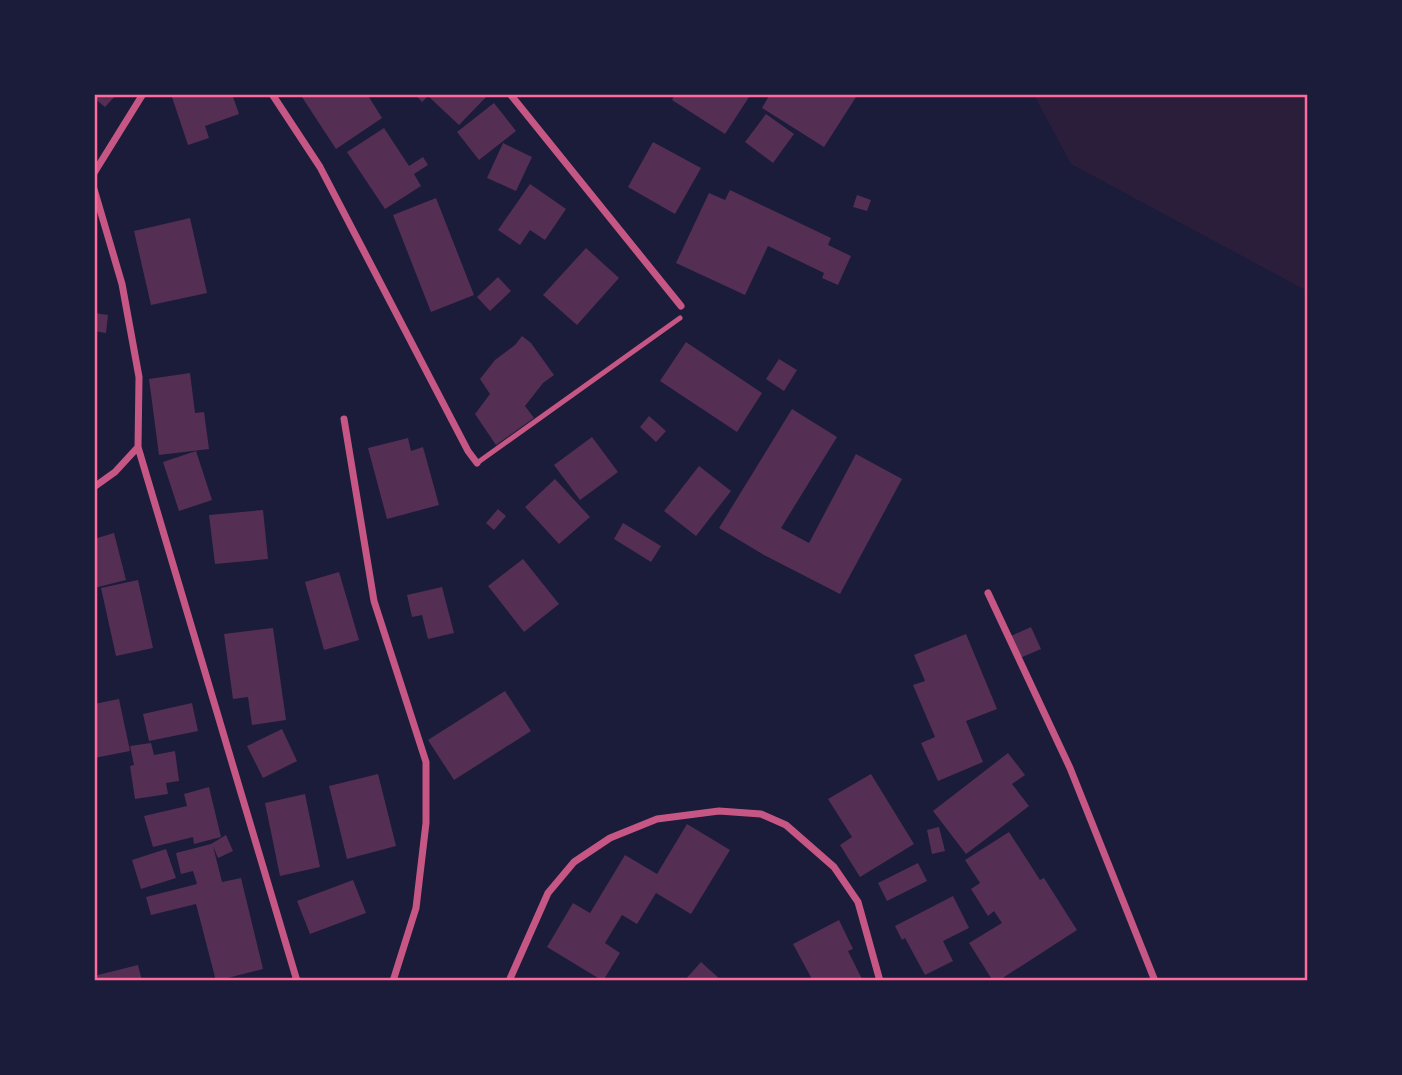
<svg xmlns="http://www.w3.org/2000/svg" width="1402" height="1075" viewBox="0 0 1402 1075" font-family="Karla,sans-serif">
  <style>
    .green { fill: #2a1e3b }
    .building { fill: #542f53 }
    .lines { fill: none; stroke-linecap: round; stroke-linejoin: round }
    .service { stroke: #c65784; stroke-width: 5 }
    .minor { stroke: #c65784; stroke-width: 7 }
    .neatline { fill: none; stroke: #ff6b9d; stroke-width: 2.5 }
  </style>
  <rect width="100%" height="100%" fill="#1b1b3a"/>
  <path class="green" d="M 1034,95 L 1307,95 L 1307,291 L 1071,164 Z"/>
  <path class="building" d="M 94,94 L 117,94 L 105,107 L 94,98 Z
    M 171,94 L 232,94 L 239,114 L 205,126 L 209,138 L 188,145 Z
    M 300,94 L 367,94 L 382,118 L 336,149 Z
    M 415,94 L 489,94 L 459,125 L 428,96 L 422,102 Z
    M 675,94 L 745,94 L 749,97 L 725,134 L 672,100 Z
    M 770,94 L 858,94 L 824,147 L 762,108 Z
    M 494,103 L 516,131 L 479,160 L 457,132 Z
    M 766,114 L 794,134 L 773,163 L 745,142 Z
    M 384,128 L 409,166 L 423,157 L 428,165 L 414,174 L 421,186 L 385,209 L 347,152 Z
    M 653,142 L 701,168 L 675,214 L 628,187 Z
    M 503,143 L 532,157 L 516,191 L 487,178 Z
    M 530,184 L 566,209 L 545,240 L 530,230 L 520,245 L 498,230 Z
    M 730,190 L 831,238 L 828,245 L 851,256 L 838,285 L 822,278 L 824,273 L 768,246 L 745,295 L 676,263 L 709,193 L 725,200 Z
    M 857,195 L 871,200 L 867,211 L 853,207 Z
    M 436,198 L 474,295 L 431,312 L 393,215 Z
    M 190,218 L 207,293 L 151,305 L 134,231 Z
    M 586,248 L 619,278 L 577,325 L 543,295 Z
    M 498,277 L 511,291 L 490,311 L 477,297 Z
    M 94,313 L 108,315 L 106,333 L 94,331 Z
    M 522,336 L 531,343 L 554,375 L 543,383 L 525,406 L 534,418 L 496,445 L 475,414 L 490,394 L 480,379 L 495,360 L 515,345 Z
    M 686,342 L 762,393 L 737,432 L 660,381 Z
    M 779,359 L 797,370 L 784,391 L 766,379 Z
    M 190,373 L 195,413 L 204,412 L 209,449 L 159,455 L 149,379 Z
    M 792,409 L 837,437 L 781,528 L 809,543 L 856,454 L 902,479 L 840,594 L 764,555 L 719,528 Z
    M 649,416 L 666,431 L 656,442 L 640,427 Z
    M 592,437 L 618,472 L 580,500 L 554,465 Z
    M 408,438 L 411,451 L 423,447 L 439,505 L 387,519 L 368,448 Z
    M 196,451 L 212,500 L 179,511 L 163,462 Z
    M 699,466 L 731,491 L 696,536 L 664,511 Z
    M 555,479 L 590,517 L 559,544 L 525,507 Z
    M 498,509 L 506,516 L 494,530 L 486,523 Z
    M 263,510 L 268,559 L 215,564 L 209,515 Z
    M 623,523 L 661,546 L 651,562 L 614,539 Z
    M 114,533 L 126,580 L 94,588 L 94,539 Z
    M 523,559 L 559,604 L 524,632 L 488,586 Z
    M 339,572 L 359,640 L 324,650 L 305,582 Z
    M 138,580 L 153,648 L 116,656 L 101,588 Z
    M 442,587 L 454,633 L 428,639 L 422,615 L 412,617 L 407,595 Z
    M 1031,627 L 1041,649 L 1020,658 L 1011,636 Z
    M 273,628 L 286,720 L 252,725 L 248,697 L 233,699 L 224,634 Z
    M 966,634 L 997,709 L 966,721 L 983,762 L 938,781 L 921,743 L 935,737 L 913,685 L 925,681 L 914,655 Z
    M 505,691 L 531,731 L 454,780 L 428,740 Z
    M 119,699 L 130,751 L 94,758 L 94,704 Z
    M 192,703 L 198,731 L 149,741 L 143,714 Z
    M 282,729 L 297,761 L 263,778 L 247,746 Z
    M 151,743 L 154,755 L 175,751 L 179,781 L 166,783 L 168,794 L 135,799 L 130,766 L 134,765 L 130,746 Z
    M 1008,753 L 1025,775 L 1012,784 L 1029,806 L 966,854 L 933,811 Z
    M 378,774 L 396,846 L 347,859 L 329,786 Z
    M 871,774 L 914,844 L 860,877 L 840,845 L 852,837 L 828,799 Z
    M 209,787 L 221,837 L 194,844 L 193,837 L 153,847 L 144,816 L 187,806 L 184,794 Z
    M 305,794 L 320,867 L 280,876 L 265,803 Z
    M 687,824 L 730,850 L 691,914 L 656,893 L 637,924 L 622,915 L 605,943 L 620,953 L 603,981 L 547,947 L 573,903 L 590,913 L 625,855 L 657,874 Z
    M 939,827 L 945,851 L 932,854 L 927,830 Z
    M 1009,832 L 1040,880 L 1044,878 L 1077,930 L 998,981 L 993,981 L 969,943 L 1002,923 L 994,911 L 988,916 L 971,889 L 980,883 L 965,860 Z
    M 226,835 L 233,851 L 218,858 L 213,846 L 222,882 L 241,878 L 263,969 L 216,981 L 196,904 L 151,915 L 146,897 L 197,884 L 193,871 L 181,874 L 176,853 L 211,844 Z
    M 166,849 L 176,878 L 141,889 L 132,860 Z
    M 918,863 L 927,881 L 887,901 L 878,883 Z
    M 353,880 L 366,913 L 310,934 L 297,901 Z
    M 953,896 L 969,928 L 943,941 L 953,961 L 925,975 L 905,938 L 902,940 L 895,926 Z
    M 839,920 L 853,949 L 848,951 L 863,981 L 813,981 L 793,944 Z
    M 701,962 L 722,981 L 684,981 Z
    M 138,965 L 142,981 L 94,981 L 94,976 Z"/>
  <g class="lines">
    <path class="service" d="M 477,463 L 680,318"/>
    <path class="minor" d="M 272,94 L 320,167 L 468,451 L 477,463
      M 510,94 L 681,306
      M 94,173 L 143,94
      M 94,189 L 122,284 L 139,377 L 138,447 L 297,981
      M 344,419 L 374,601 L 426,762 L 426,823 L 416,908 L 393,981
      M 94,487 L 115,472 L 138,447
      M 988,593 L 1070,768 L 1155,981
      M 509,981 L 548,893 L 574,862 L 610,838 L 657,819 L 719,811 L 761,814 L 786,825 L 834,867 L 858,902 L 880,981"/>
  </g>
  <rect width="1402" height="1075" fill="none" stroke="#1b1b3a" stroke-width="192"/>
  <rect x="96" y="96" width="1210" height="883" class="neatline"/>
</svg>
